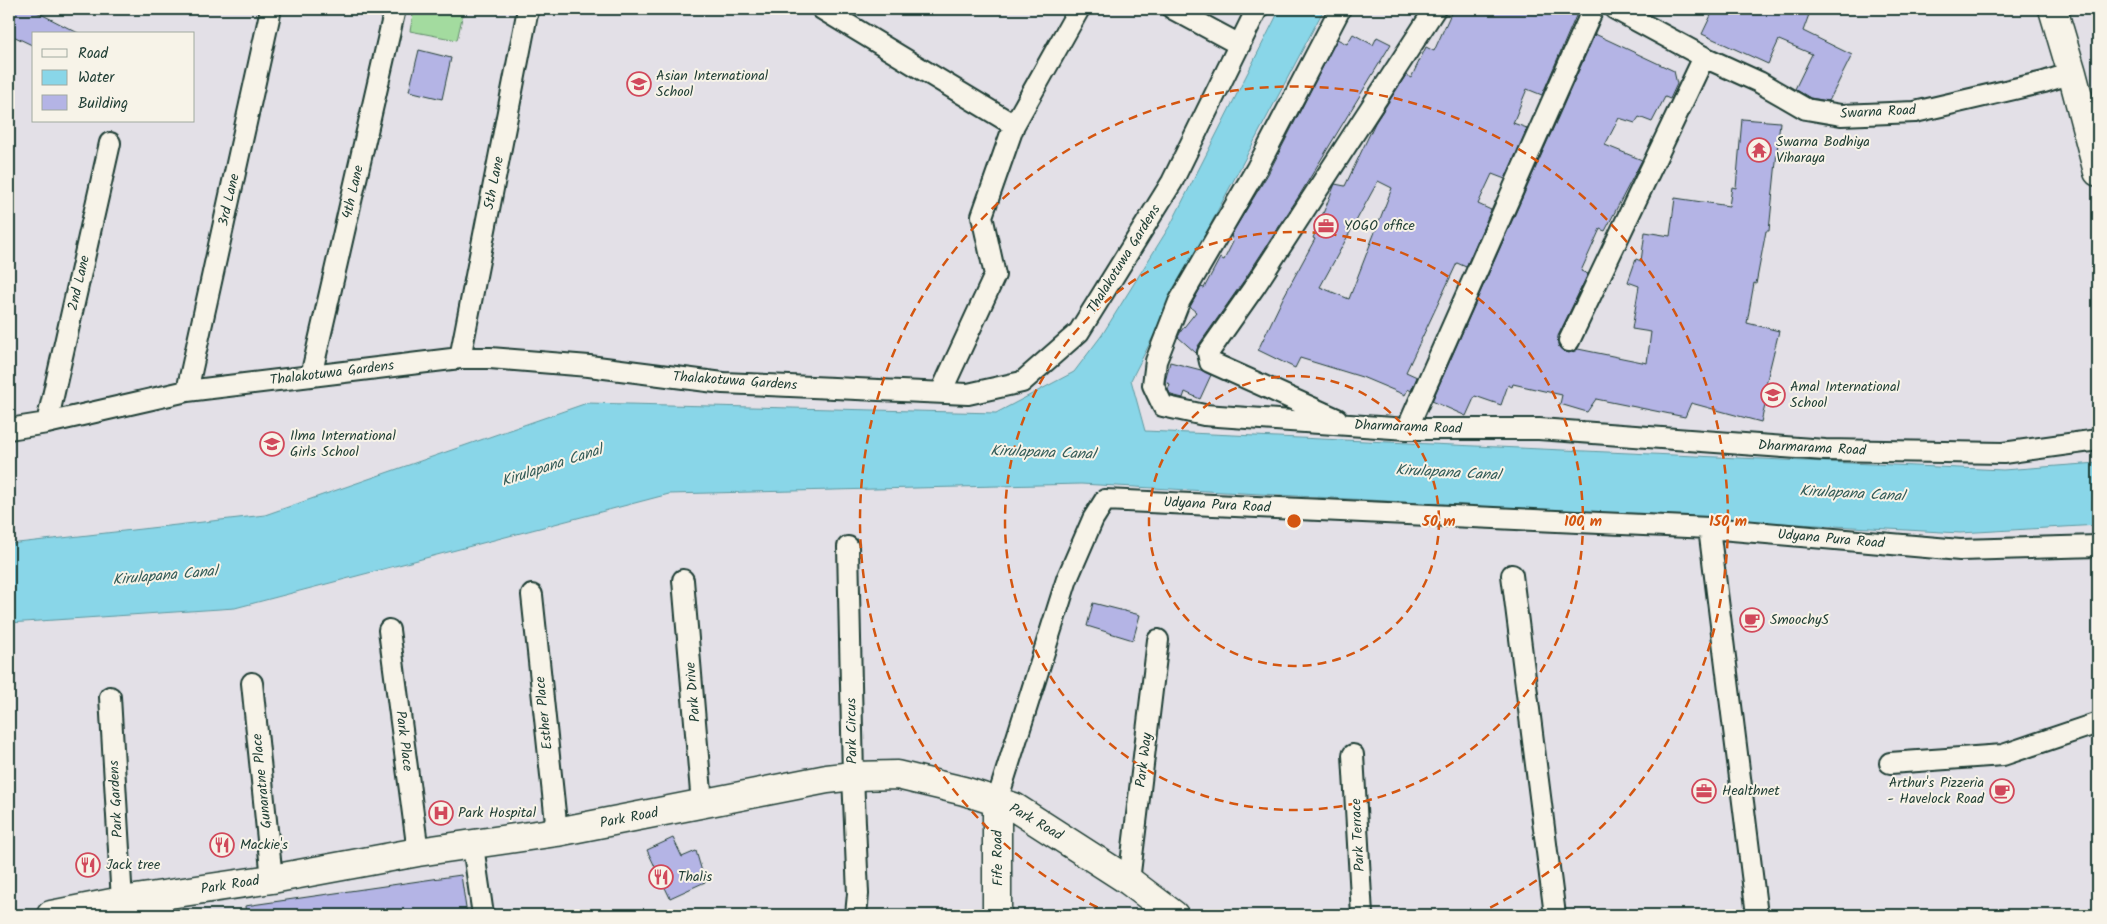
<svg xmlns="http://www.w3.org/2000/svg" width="2107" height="924" viewBox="0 0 2107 924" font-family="Kalam,sans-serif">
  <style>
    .green { fill: #a3db9f; stroke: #618c6a }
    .water { fill: #89d6e8; stroke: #5f99a0 }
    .building { fill: #b4b4e5; stroke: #1f3d34; fill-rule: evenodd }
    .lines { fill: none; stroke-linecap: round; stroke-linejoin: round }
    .minor-casing { stroke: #1f3d34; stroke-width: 24 }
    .secondary-casing { stroke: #1f3d34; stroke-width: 31 }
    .trunk-casing { stroke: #1f3d34; stroke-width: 31 }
    .minor { stroke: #f7f3e8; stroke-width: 20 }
    .secondary { stroke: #f7f3e8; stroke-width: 28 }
    .trunk { stroke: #f7f3e8; stroke-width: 28 }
    .ring { fill: none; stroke: #d45610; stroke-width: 2.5; stroke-dasharray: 9 6 }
    .labels { text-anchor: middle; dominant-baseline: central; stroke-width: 4; stroke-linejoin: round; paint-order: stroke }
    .poi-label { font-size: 14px; fill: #1f3d34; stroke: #f7f3e8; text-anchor: start }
    .street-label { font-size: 14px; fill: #1f3d34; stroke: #f7f3e8 }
    .water-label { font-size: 15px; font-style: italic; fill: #345c58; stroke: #f7f3e8 }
    .centre { fill: #d45610; stroke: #f7f3e8; stroke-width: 2.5 }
    .ring-label { font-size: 15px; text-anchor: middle; font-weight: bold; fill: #d45610; stroke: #f7f3e8; stroke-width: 4; stroke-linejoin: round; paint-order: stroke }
  </style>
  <rect width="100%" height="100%" fill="#e3e0e7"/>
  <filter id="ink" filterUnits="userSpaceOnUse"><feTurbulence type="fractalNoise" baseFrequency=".02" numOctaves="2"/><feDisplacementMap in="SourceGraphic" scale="10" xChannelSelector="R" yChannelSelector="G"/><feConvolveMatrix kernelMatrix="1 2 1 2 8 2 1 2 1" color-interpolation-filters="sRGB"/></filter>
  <g filter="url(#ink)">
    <path class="green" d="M 414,9 L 464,9 L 457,40 L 410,31 Z"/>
    <path class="water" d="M 1280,9 L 1324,9 L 1220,206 L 1131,380 L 1145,431 L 2003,470 L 2098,463 L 2098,525 L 1960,533 L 1081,484 L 669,494 L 235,608 L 9,623 L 9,544 L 265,515 L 587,403 L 996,413 L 1074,372 L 1102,335 L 1171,224 Z"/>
    <path class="building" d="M 9,9 L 31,9 L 80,34 L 34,34 L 34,46 L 9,34 Z
      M 1453,9 L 1579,9 L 1542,95 L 1527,89 L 1513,123 L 1527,128 L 1505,179 L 1492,174 L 1478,204 L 1491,210 L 1466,267 L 1457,263 L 1406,372 L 1417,377 L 1411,391 L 1408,389 L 1405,395 L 1362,377 L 1300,358 L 1295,368 L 1258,350 L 1283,298 L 1315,239 L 1313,238 L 1335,184 L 1345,186 L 1375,123 L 1406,75 L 1411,78 L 1426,47 L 1434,51 ZM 1378,181 L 1392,188 L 1349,299 L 1320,287 Z
      M 1714,9 L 1811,9 L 1803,31 L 1852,55 L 1829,101 L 1810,98 L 1795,89 L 1812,54 L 1779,40 L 1768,64 L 1702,34 Z
      M 1353,34 L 1373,45 L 1377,37 L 1391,44 L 1299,196 L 1245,279 L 1198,346 L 1196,353 L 1178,337 L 1181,331 L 1196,312 L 1190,307 L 1201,287 L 1204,288 L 1220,258 L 1224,260 L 1233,242 L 1231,235 L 1268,174 L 1337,39 L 1347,44 Z
      M 1595,34 L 1674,71 L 1677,84 L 1670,99 L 1665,97 L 1652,122 L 1639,117 L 1635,123 L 1619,118 L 1605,145 L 1642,160 L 1605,231 L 1600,229 L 1581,271 L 1588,274 L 1558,336 L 1559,347 L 1563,351 L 1569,353 L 1578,349 L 1647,363 L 1651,332 L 1632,329 L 1639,286 L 1628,282 L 1636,259 L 1641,261 L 1645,232 L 1670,236 L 1675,198 L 1729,206 L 1732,187 L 1736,188 L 1742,119 L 1780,122 L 1769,231 L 1766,231 L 1756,284 L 1754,283 L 1747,323 L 1779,331 L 1765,388 L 1769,389 L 1761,422 L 1691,403 L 1685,417 L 1596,399 L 1587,412 L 1560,404 L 1562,395 L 1513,384 L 1512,387 L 1508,385 L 1501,405 L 1475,396 L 1466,416 L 1432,401 Z
      M 419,50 L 451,58 L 442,99 L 409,91 Z
      M 1170,362 L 1201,370 L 1211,375 L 1200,399 L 1185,392 L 1183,398 L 1171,395 L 1168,390 L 1170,384 L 1165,382 Z
      M 1093,603 L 1140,615 L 1133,640 L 1087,626 Z
      M 673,838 L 682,857 L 696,851 L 705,882 L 670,898 L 647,850 Z
      M 461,875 L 467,915 L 246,915 L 245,906 Z"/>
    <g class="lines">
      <g class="minor-casing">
        <path id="minor" d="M 822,9 L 1014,125 L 1079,9
          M 1173,9 L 1240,45
          M 1340,9 L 1257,168 L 1179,302 L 1156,361 L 1153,385 L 1163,406 L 1204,415 L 1407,429 L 1539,429 L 1825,450 L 2003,453 L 2098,440
          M 1615,9 L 1704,57 L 1759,82 L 1806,109 L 1841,115 L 1915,112 L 2044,82 L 2072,73
          M 1569,341 L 1704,57
          M 460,358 L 528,9
          M 311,376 L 395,9
          M 187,391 L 271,9
          M 941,392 L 995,275 L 982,216 L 1014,125
          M 1337,419 L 1210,362 L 1208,353 L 1255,286 L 1435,9
          M 47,423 L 110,143
          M 9,429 L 47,423 L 187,391 L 460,358 L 490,358 L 589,366 L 723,383 L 968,394 L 1022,382 L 1079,332 L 1172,182 L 1257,9
          M 1407,429 L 1593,9
          M 1709,528 L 1757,915
          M 848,547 L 853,776 L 858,894 L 856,915
          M 1512,575 L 1555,915
          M 683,580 L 702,804
          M 532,595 L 557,832
          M 389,630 L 418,852
          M 252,683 L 272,879
          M 110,697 L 122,901
          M 1353,755 L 1362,915
          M 1890,763 L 2003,755 L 2098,723
          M 997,801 L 1067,579 L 1093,519 L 1105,500 L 1709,528 L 1960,550 L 2098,546
          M 473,846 L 483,915
          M 1129,881 L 1158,640
          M 159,915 L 162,896"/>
      </g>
      <g class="secondary-casing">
        <path id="secondary" d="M 997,801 L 997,915
          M 51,915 L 122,901 L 272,879 L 418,852 L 557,832 L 827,779 L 853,776 L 897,775 L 964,791 L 1014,807 L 1129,881 L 1174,915"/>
      </g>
      <g class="trunk-casing">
        <path id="trunk" d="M 2053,9 L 2072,73 L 2098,172"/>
      </g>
      <use href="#minor" class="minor"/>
      <use href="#secondary" class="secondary"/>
      <use href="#trunk" class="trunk"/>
    </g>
  </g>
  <g class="ring">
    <circle cx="1294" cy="521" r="145"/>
    <circle cx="1294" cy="521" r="289"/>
    <path d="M1111 914A434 434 0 1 1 1477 914"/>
  </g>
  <defs>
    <g id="school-ring" transform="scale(1.25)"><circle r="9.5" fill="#f7f3e8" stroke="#d1495b" stroke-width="1.5"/><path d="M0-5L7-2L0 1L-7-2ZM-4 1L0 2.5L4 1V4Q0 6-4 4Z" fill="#d1495b"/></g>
    <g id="temple-ring" transform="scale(1.25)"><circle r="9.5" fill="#f7f3e8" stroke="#d1495b" stroke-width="1.5"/><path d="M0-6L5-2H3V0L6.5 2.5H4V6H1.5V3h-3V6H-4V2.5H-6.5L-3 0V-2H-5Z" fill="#d1495b"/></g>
    <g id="office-ring" transform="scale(1.25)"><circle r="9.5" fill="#f7f3e8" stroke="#d1495b" stroke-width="1.5"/><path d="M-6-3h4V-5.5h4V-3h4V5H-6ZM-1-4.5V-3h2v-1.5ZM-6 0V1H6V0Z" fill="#d1495b"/></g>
    <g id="cafe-ring" transform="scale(1.25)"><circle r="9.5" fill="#f7f3e8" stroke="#d1495b" stroke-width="1.5"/><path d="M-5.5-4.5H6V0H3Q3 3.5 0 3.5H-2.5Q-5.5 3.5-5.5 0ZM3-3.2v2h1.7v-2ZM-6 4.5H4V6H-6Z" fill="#d1495b"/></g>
    <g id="hospital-ring" transform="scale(1.25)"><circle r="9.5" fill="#f7f3e8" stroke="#d1495b" stroke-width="1.5"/><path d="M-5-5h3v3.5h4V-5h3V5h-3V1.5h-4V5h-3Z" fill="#d1495b"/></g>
    <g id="restaurant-ring" transform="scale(1.25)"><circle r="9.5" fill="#f7f3e8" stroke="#d1495b" stroke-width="1.5"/><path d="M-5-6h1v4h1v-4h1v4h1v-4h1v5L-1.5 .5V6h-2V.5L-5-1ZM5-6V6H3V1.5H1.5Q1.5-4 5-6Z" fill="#d1495b"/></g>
  </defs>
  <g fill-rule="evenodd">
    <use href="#school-ring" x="639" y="84"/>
    <use href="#temple-ring" x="1759" y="150"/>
    <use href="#office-ring" x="1326" y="226"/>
    <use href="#school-ring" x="1773" y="395"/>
    <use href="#school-ring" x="272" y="444"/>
    <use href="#cafe-ring" x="1752" y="620"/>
    <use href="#office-ring" x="1704" y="791"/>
    <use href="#cafe-ring" x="2002" y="791"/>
    <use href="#hospital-ring" x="441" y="813"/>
    <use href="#restaurant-ring" x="222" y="845"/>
    <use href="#restaurant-ring" x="88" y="865"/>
    <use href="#restaurant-ring" x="661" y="877"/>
  </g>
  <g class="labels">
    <g class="poi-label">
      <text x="656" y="76">Asian International<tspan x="656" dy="16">School</tspan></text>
      <text x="1776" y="142">Swarna Bodhiya<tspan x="1776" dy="16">Viharaya</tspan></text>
      <text x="1344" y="226">YOGO office</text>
      <text x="1790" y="387">Amal International<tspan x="1790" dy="16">School</tspan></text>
      <text x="290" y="436">Ilma International<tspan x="290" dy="16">Girls School</tspan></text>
      <text x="1770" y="620">SmoochyS</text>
      <text x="1984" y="783" text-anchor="end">Arthur's Pizzeria<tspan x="1984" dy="16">- Havelock Road</tspan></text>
      <text x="1722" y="791">Healthnet</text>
      <text x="458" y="813">Park Hospital</text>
      <text x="240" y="845">Mackie's</text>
      <text x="106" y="865">Jack tree</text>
      <text x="678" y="877">Thalis</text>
    </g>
    <g class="street-label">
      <text transform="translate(1878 112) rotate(-3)">Swarna Road</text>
      <text transform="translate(494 183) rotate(-79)">5th Lane</text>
      <text transform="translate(353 192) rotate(-77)">4th Lane</text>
      <text transform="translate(229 200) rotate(-77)">3rd Lane</text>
      <text transform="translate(1124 259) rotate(-58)">Thalakotuwa Gardens</text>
      <text transform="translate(79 283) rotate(-77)">2nd Lane</text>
      <text transform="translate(332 373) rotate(-7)">Thalakotuwa Gardens</text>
      <text transform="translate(735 381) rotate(4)">Thalakotuwa Gardens</text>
      <text transform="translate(1408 427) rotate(2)">Dharmarama Road</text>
      <text transform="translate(1812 448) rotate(3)">Dharmarama Road</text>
      <text transform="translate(1217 505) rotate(3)">Udyana Pura Road</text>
      <text transform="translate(1831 539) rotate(5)">Udyana Pura Road</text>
      <text transform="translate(693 692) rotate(-95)">Park Drive</text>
      <text transform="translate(544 713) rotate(-96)">Esther Place</text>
      <text transform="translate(852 731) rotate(-91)">Park Circus</text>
      <text transform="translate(404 741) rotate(83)">Park Place</text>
      <text transform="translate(1144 760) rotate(-83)">Park Way</text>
      <text transform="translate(262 781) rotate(-96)">Gunaratne Place</text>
      <text transform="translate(116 799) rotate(-93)">Park Gardens</text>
      <text transform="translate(629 818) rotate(-11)">Park Road</text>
      <text transform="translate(1036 822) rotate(30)">Park Road</text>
      <text transform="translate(1358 835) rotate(-93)">Park Terrace</text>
      <text transform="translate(998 858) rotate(-91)">Fife Road</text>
      <text transform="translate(230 885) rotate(-9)">Park Road</text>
    </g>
    <g class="water-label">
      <text transform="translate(1043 453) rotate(2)">Kirulapana Canal</text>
      <text transform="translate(552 466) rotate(-18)">Kirulapana Canal</text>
      <text transform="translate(1448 473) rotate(3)">Kirulapana Canal</text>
      <text transform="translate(1852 494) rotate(3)">Kirulapana Canal</text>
      <text transform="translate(165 576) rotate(-5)">Kirulapana Canal</text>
    </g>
  </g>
  <circle cx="1294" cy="521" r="8" class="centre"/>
  <g class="ring-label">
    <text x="1439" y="526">50 m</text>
    <text x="1583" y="526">100 m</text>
    <text x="1728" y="526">150 m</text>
  </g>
  <rect width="2107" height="924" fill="none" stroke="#f7f3e8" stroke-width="30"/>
  <rect x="15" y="15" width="2077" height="894" fill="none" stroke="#1f3d34" stroke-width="2" filter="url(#ink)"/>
  <rect x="32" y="32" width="162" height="90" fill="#f7f3e8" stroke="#a1aaa0"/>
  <rect x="42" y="49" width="25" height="8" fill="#f7f3e8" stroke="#a1aaa0"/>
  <text x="78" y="58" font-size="15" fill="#1f3d34">Road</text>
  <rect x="42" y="70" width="25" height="15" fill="#89d6e8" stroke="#a1aaa0"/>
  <text x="78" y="82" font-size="15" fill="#1f3d34">Water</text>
  <rect x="42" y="95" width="25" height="15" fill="#b4b4e5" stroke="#a1aaa0"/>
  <text x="78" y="108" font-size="15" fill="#1f3d34">Building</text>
</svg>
